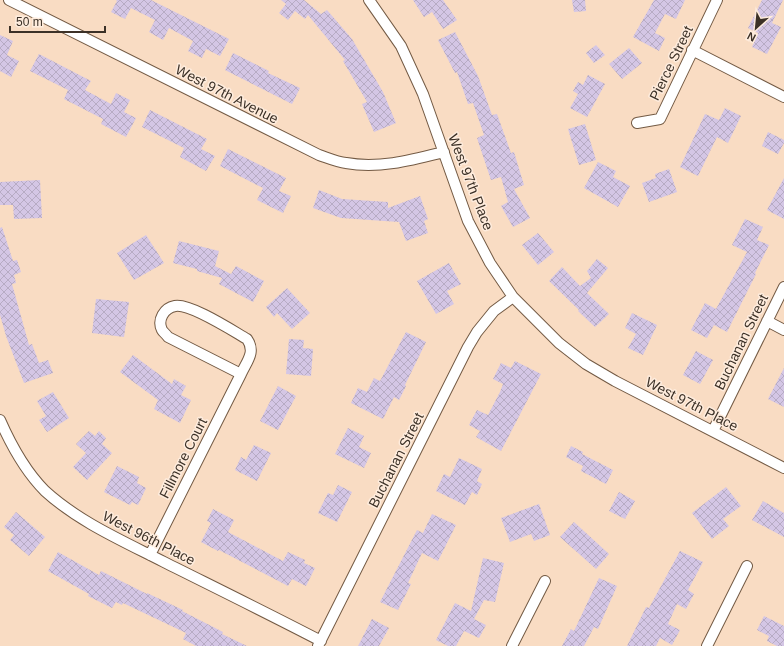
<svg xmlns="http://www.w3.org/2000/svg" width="784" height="646" viewBox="0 0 784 646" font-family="Arial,sans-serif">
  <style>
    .building { fill: url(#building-cross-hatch) }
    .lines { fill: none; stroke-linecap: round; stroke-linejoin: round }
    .street-casing { stroke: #735a44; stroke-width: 12 }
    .street { stroke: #fff; stroke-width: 10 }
    .labels { text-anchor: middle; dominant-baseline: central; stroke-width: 3; stroke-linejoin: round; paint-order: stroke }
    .street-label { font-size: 14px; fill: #3c3127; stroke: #feecdd }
  </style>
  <defs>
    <pattern id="building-cross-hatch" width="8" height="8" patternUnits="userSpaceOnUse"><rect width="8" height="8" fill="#d4c6e5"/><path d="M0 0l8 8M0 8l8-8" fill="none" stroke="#b7abc4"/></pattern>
  </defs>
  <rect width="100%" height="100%" fill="#f9dcc3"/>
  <path class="building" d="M 116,0 L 151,0 L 229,39 L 220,56 L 206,49 L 202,58 L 188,51 L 193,41 L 169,28 L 163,40 L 149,32 L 155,20 L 131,8 L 125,19 L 111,12 L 117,1 Z
    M 281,0 L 304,0 L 321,14 L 327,10 L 352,39 L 383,92 L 396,123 L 374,132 L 362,104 L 367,102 L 343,61 L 345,60 L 308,15 L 305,19 L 295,11 L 288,20 L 279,13 L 286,4 Z
    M 413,0 L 443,0 L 457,20 L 443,29 L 432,12 L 424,17 Z
    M 572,0 L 585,0 L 586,11 L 574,12 Z
    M 654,0 L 685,0 L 676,19 L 665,14 L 655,33 L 665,38 L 659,51 L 633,37 Z
    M 762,0 L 783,0 L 772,23 L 781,27 L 767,54 L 752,47 L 758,33 L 748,28 Z
    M 455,32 L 478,76 L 492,115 L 497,114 L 511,153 L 514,152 L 524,185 L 514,189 L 530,218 L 513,227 L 501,206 L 508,202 L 501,177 L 491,180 L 477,138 L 484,135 L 473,103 L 468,104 L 457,72 L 455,73 L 438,40 Z
    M 0,35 L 13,41 L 7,55 L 19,61 L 11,77 L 0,71 Z
    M 596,45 L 605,55 L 594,63 L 586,53 Z
    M 629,48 L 642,63 L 622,79 L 609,64 Z
    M 233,53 L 269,71 L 268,73 L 300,88 L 292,104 L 225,70 Z
    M 39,54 L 91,81 L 85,90 L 111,104 L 116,93 L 130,100 L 124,112 L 136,118 L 126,137 L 101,124 L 103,119 L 64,99 L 68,90 L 30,71 Z
    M 588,75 L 605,84 L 587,117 L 570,108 L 578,94 L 573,91 L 578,82 L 583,85 Z
    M 725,108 L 741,116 L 728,143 L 717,137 L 698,176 L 680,167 L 705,114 L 719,120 Z
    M 150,110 L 207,139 L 201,149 L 215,156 L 206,171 L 180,157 L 184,148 L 142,127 Z
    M 585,124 L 596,160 L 579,165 L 568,129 Z
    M 768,132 L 784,140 L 784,143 L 778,154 L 762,146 Z
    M 228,149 L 286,178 L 279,191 L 291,196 L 283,213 L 257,200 L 263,188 L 220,166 Z
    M 598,162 L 616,171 L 613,177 L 630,186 L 618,207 L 584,188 Z
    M 669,169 L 677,192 L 649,202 L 642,183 L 656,178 L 655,174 Z
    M 784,178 L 784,219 L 767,210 Z
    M 40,180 L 42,218 L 14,219 L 13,205 L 0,205 L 0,182 Z
    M 319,190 L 342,199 L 388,202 L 388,208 L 420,196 L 428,219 L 424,221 L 428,233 L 406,241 L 399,222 L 341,218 L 313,208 Z
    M 745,219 L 763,227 L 757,240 L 769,245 L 755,273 L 756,274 L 727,332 L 714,325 L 707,338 L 691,330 L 705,303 L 716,309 L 747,252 L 732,245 Z
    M 2,227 L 13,261 L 17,260 L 21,272 L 14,275 L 16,283 L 12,284 L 29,345 L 32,344 L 39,363 L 48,360 L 53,373 L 24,383 L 6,336 L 0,315 L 0,228 Z
    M 538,233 L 554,252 L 538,265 L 522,245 Z
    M 146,235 L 164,263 L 134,280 L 117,253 Z
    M 179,241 L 219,251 L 215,266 L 231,274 L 236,266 L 264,281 L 253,302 L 219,284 L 222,278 L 197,271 L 197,269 L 173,263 Z
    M 597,259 L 608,268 L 587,293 L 609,314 L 595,327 L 578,311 L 579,310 L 549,281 L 562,267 L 580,286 L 591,278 L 587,271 Z
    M 449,263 L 461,284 L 447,291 L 454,304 L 436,314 L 417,281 Z
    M 287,288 L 310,313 L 292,329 L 277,313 L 274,317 L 266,307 Z
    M 96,299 L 129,302 L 124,337 L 92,333 Z
    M 632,313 L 657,325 L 643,355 L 628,348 L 636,334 L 625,328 Z
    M 406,332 L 426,342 L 405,385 L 406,386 L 399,400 L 394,397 L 383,419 L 351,403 L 358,388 L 367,392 L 374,378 L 380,381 Z
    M 289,339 L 304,340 L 303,348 L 313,349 L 311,376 L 286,374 Z
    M 696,351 L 713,360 L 700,384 L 683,375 Z
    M 133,355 L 172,384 L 174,379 L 186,386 L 181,395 L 191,400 L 180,423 L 154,409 L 158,400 L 120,372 Z
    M 515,361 L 541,374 L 501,451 L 476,437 L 480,431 L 469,425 L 477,410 L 488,415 L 500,392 L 503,384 L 493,379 L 501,363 L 511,368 Z
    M 784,368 L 784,407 L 768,399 Z
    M 278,386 L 296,396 L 278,430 L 260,421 Z
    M 53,392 L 69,418 L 47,432 L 39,420 L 46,416 L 37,401 Z
    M 348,428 L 364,436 L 359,447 L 371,453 L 364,468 L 335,454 Z
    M 89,431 L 95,436 L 99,431 L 106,438 L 102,444 L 112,453 L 87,480 L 73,467 L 86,453 L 76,444 Z
    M 254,445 L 271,453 L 257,481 L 235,470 L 241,457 L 246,460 Z
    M 571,446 L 583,452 L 582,454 L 613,470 L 606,484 L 581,471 L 583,466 L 566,457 Z
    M 459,458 L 482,469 L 477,481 L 482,484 L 477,495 L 472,492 L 465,505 L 436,491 L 444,474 L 450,477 Z
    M 117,466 L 139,477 L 137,483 L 146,488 L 138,505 L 132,502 L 130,505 L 104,492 Z
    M 338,485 L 352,492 L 337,522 L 318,513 L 328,493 L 333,495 Z
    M 726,487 L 741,506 L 723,519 L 729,526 L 712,539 L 692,513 Z
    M 619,492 L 635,501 L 625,519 L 609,511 Z
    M 763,501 L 784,513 L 784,537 L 752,520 Z
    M 539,504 L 550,535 L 534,541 L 531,534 L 510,542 L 501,518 Z
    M 213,509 L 234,520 L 228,532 L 283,561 L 288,552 L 305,560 L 304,563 L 315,568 L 306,586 L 292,579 L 288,586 L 219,550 L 218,551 L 201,542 L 211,523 L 207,521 Z
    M 16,512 L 45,537 L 29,556 L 10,540 L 14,535 L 4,527 Z
    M 432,514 L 456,525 L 438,561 L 422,553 L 408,583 L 411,584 L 398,610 L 380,602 L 417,530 L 423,533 Z
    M 574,522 L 609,554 L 596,569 L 560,537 Z
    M 680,551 L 703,562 L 688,590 L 694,594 L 686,609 L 677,604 L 668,624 L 680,630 L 672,645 L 660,638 L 656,646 L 627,646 L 646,607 L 649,608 Z
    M 58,552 L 99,575 L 101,571 L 147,594 L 147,593 L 183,610 L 182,611 L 223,632 L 222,634 L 247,646 L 196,646 L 183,639 L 186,633 L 123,603 L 122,605 L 116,602 L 112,608 L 88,596 L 89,594 L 48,571 Z
    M 483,558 L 504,563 L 495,602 L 484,600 L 474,619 L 486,625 L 479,638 L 464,631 L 456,646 L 448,646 L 436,640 L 455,603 L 471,611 Z
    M 599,578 L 617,586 L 598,629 L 594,627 L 584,646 L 562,646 L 571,629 L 574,631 Z
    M 764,616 L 784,626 L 784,646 L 777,646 L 767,641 L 769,636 L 757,630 Z
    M 372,619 L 389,628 L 379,646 L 358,646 Z"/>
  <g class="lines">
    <g class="street-casing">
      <path id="street" d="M 9,0 L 319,155 C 328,158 337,162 346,163 C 379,169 412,160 444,152
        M 369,0 L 401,46 L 423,94 L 468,221 L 490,263 L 513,297 L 559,343 L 586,364 L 615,381 L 784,468
        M 692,50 L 784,97
        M 637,123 L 660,119 L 717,0
        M 767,321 L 784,330
        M 0,420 C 11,445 25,471 45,491 C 79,522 123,541 164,562 C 216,588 269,614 321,641
        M 713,431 L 784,287
        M 150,555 L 241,374 C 247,361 256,352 247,339 C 233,331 190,303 175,306 C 164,308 157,320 162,330 C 163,332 166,334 168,337 L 241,374
        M 318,646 L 468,347 L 477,332 L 494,311 L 513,297
        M 512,646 L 545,581
        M 707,646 L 747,566"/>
    </g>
    <use href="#street" class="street"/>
  </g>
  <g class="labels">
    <g class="street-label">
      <text transform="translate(671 63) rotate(-64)">Pierce Street</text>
      <text transform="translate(227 94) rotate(27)">West 97th Avenue</text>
      <text transform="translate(471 182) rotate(69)">West 97th Place</text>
      <text transform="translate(741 342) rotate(-64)">Buchanan Street</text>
      <text transform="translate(692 404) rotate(27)">West 97th Place</text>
      <text transform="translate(183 458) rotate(-63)">Fillmore Court</text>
      <text transform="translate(396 460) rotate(-63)">Buchanan Street</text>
      <text transform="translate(149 538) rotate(27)">West 96th Place</text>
    </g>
  </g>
  <g transform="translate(756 28) rotate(207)" stroke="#feecdd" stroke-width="3" paint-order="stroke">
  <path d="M0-3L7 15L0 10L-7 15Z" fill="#3c3127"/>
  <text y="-6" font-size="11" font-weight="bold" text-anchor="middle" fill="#3c3127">N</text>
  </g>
  <path d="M10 26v6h95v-6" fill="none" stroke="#3c3127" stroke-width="2"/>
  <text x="16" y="26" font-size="12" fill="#3c3127" stroke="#feecdd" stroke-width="3" paint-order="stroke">50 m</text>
</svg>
